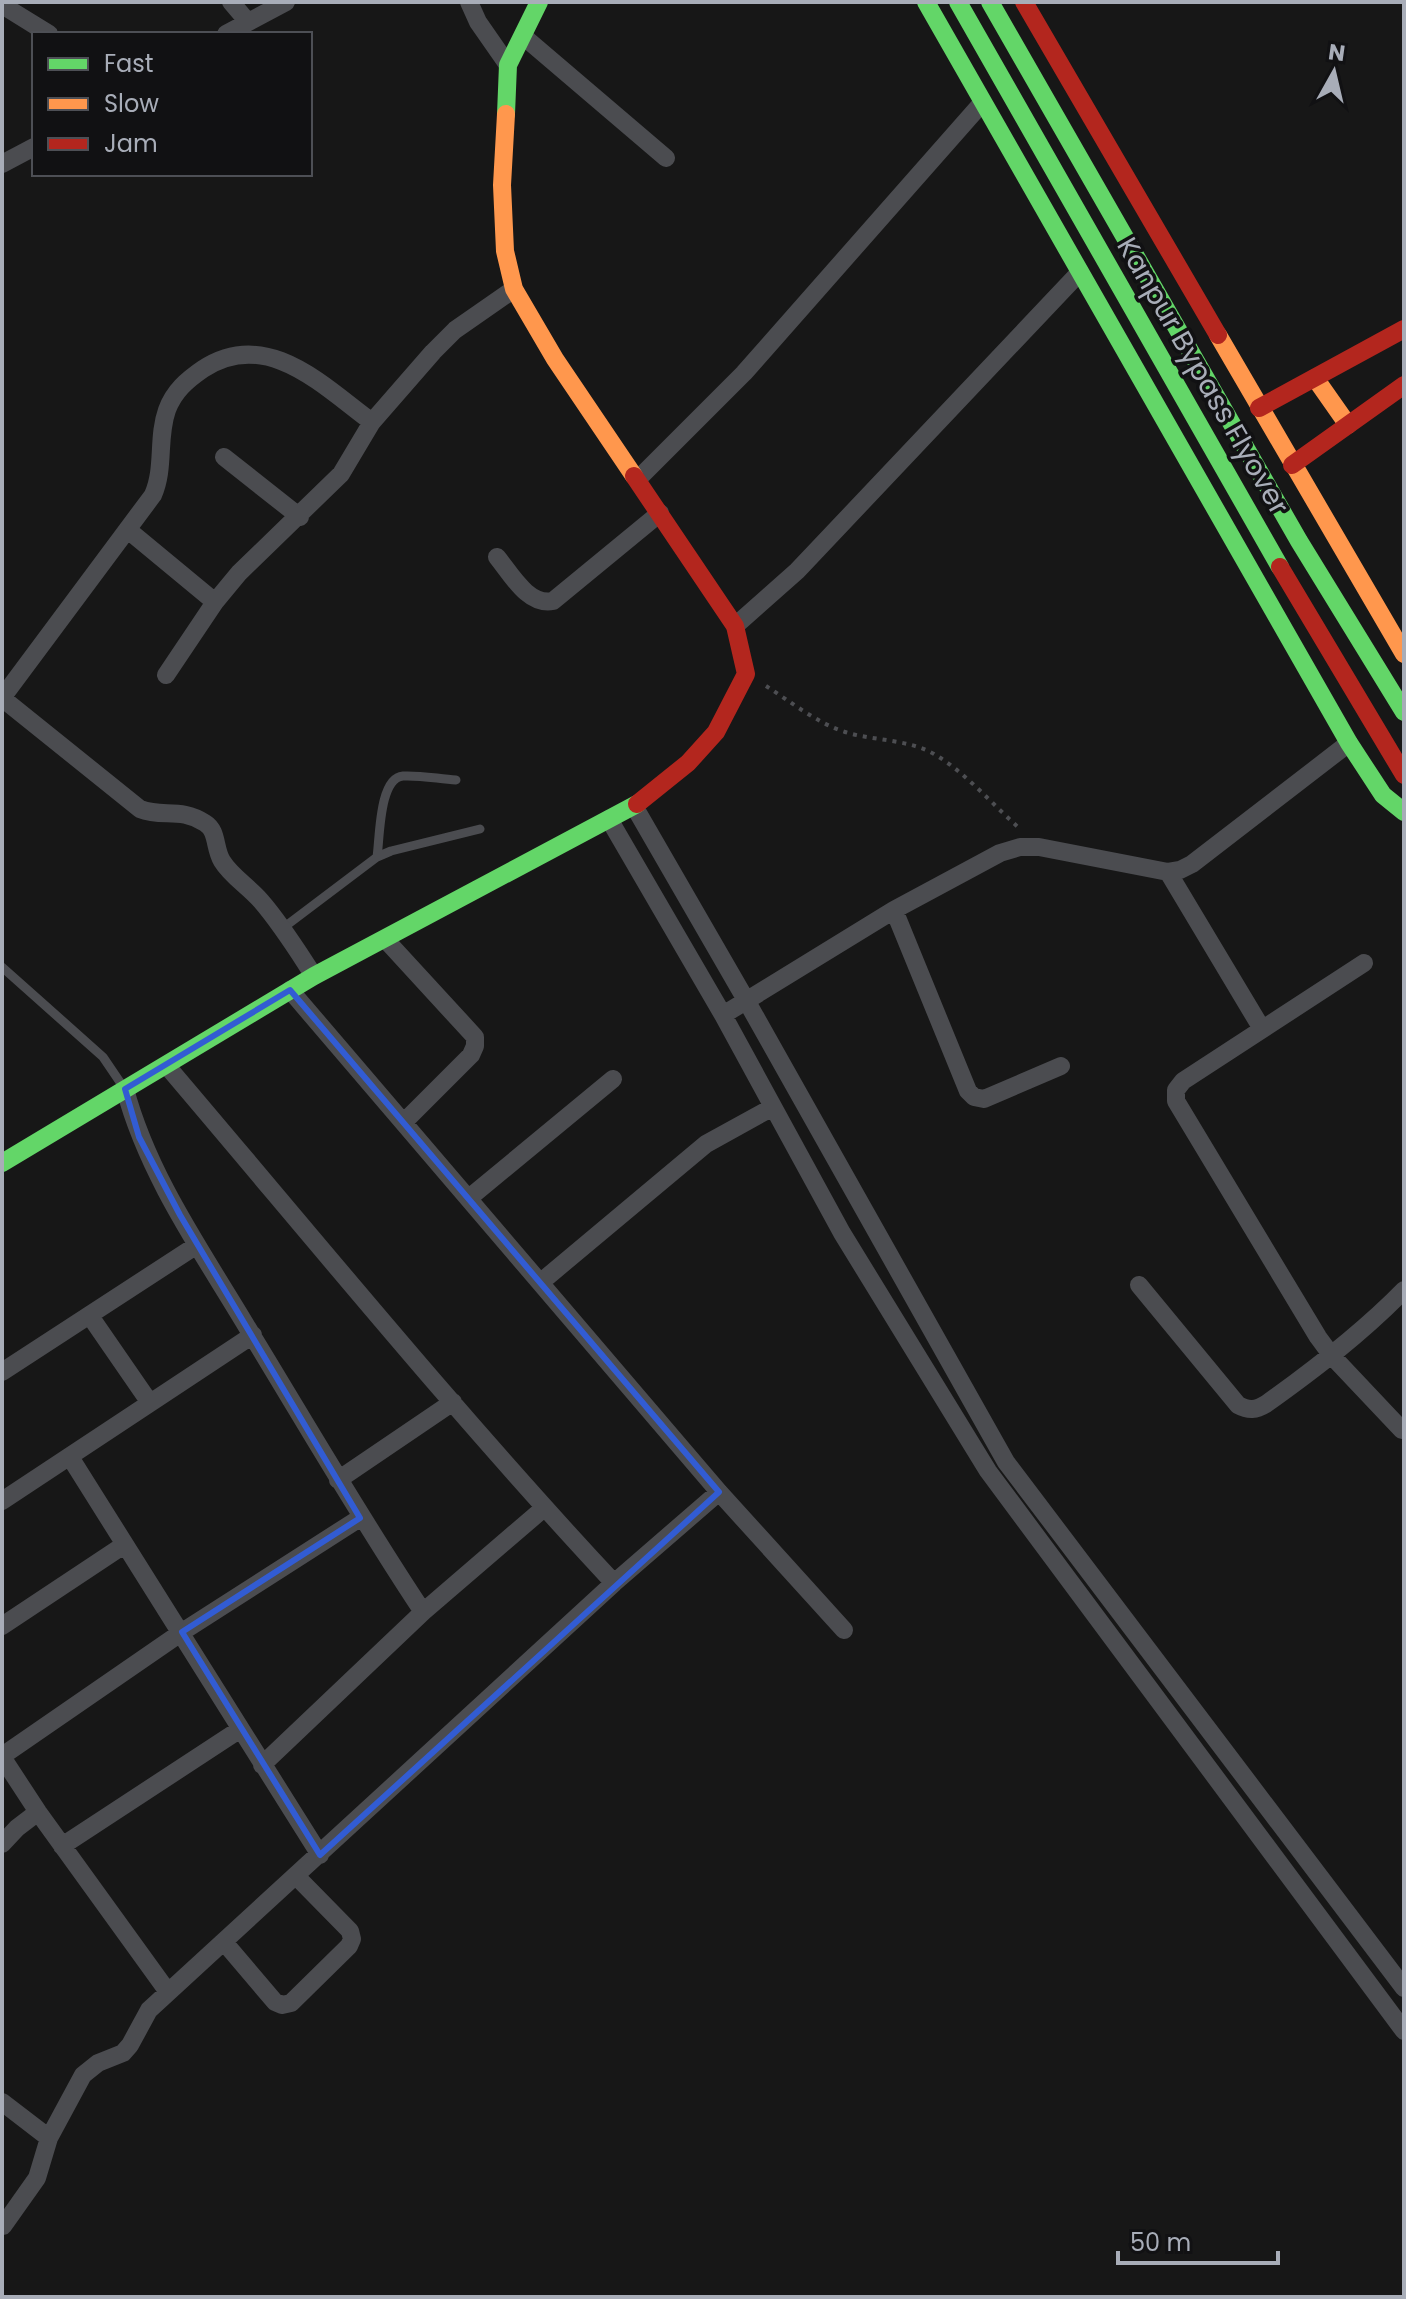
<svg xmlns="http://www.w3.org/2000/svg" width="1406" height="2299" viewBox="0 0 1406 2299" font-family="Poppins,sans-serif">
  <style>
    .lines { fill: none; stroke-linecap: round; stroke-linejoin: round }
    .path { stroke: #4d4e52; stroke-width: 4; stroke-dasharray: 4 6; stroke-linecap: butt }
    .lane { stroke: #4b4c50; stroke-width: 9 }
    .street { stroke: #4b4c50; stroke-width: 18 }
    .fast { stroke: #63d668; stroke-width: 18 }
    .slow { stroke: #ff974d; stroke-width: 18 }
    .jam { stroke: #b3261e; stroke-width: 18 }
    .marked { fill: none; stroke: #325cd3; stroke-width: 6; stroke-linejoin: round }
    .labels { text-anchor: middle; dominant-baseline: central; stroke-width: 7; stroke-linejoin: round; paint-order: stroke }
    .street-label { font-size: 28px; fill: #a8adb8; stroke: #111113 }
  </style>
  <rect width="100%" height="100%" fill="#171717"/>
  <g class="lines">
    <path class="path" d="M 766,686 C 791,702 817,723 845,732 C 874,741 908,739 934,754 C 965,772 991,803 1018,827"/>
    <path class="lane" d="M 377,857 C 380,837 379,778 403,776 C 420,775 439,779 456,780
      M 283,928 L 377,857 L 391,851 L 480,829
      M 2,967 L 103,1057 L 124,1088"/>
    <path class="street" d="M 231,2 L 248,22
      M 469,2 L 478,22 L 508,65
      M 2,5 L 49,34
      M 226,34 L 286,2
      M 523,36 L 666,158
      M 2,164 L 34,147
      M 224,457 L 300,517
      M 638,479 L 744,373 L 982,103
      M 128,530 L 215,602
      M 497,557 C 511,574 528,606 553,601 L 660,513
      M 735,626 L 797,571 L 1080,272
      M 166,675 L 215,602 L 239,573 L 341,474 L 372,422 L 433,352 L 455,330 L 514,289
      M 2,698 L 153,495 C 165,468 157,438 167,410 C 174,391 187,380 203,369 C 267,327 323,386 372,422
      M 2,698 L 140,809 C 163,818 180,807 205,823 C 218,831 214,848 222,861 C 231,876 249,887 261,901 C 281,924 297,950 314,976
      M 634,806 L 746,1000 L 1006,1462 L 1404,1988
      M 609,819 L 723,1015 L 842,1233 L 988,1471 L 1404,2031
      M 1168,872 L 1262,1029
      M 894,910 L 968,1091 L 974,1097 L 984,1099 L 1061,1066
      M 385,939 L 475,1037 L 475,1046 L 471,1055 L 404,1122
      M 1364,963 L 1183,1081 L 1176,1090 L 1176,1101 L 1318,1337 L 1332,1356 L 1402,1430
      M 290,990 L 719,1492 L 844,1630
      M 723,1015 L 894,910 L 1000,853 L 1020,847 L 1039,847 L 1168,872 L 1180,870 L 1192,864 L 1349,743
      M 167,1066 C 315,1240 459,1417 614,1583
      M 125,1089 C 149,1179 206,1257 253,1337 C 309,1429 363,1522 423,1612
      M 469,1198 L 613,1079
      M 541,1282 L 706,1144 L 773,1107
      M 1139,1285 L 1238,1405 C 1249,1411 1256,1410 1266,1404 C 1315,1369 1362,1333 1404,1290
      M 90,1316 L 150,1403
      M 2,1372 L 197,1245
      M 70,1457 L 320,1855
      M 338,1480 L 453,1402
      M 2,1501 L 253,1335
      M 2,1626 L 124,1545
      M 2,1756 L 182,1632 L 360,1518
      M 2,1757 L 38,1812 L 168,1992
      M 262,1765 L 423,1612 L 544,1508
      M 2,1844 L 17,1828 L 38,1812
      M 62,1846 L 239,1730
      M 224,1942 L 275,2002 L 282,2005 L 291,2003 L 349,1946 L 352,1939 L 350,1931 L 296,1876
      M 2,2102 L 49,2138
      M 3,2226 L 37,2178 L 49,2138 L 83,2075 L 98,2063 L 123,2053 L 130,2045 L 149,2010 L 614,1583 L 719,1492"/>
    <path class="fast" d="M 926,2 L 1349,743 L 1383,795 L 1404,812
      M 958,2 L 1280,567
      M 990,2 L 1299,541 L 1404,712
      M 506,114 L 508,65 L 539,2
      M 2,1163 L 314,976 L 637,804"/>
    <path class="slow" d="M 506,114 L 502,185 L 505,251 L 514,289 L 555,359 L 634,476
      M 1218,335 L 1404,654
      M 1315,378 L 1348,425"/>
    <path class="jam" d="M 1024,2 L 1218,335
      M 1259,408 L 1404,329
      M 1292,465 L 1404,385
      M 634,476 L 735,626 L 746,674 L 716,732 L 688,763 L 637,804
      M 1280,567 L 1404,775"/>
  </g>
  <path class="marked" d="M 290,990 L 719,1492 L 320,1855 L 182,1632 L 360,1518 L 180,1215 L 139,1137 L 125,1089 Z"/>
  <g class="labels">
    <g class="street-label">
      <text transform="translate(1203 376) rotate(60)">Kanpur Bypass Flyover</text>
    </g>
  </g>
  <rect width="1406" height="2299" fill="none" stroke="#a8adb8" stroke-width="8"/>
  <rect x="32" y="32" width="280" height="144" fill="#111113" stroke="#4d4f55" stroke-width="2"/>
  <rect x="48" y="58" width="40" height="12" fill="#63d668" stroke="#4d4f55" stroke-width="2"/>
  <text x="104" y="72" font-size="24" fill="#a8adb8">Fast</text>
  <rect x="48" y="98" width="40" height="12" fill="#ff974d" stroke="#4d4f55" stroke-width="2"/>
  <text x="104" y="112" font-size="24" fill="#a8adb8">Slow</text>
  <rect x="48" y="138" width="40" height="12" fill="#b3261e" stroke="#4d4f55" stroke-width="2"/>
  <text x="104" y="152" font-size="24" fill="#a8adb8">Jam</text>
  <g transform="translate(1334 72) rotate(8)" stroke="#111113" stroke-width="6" paint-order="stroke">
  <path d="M0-6L14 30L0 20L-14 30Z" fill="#a8adb8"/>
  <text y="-12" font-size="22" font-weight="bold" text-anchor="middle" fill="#a8adb8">N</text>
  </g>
  <path d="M1118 2251v12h160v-12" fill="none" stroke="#a8adb8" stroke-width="4"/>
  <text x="1130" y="2251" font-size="24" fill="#a8adb8" stroke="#111113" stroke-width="6" paint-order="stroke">50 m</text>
</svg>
